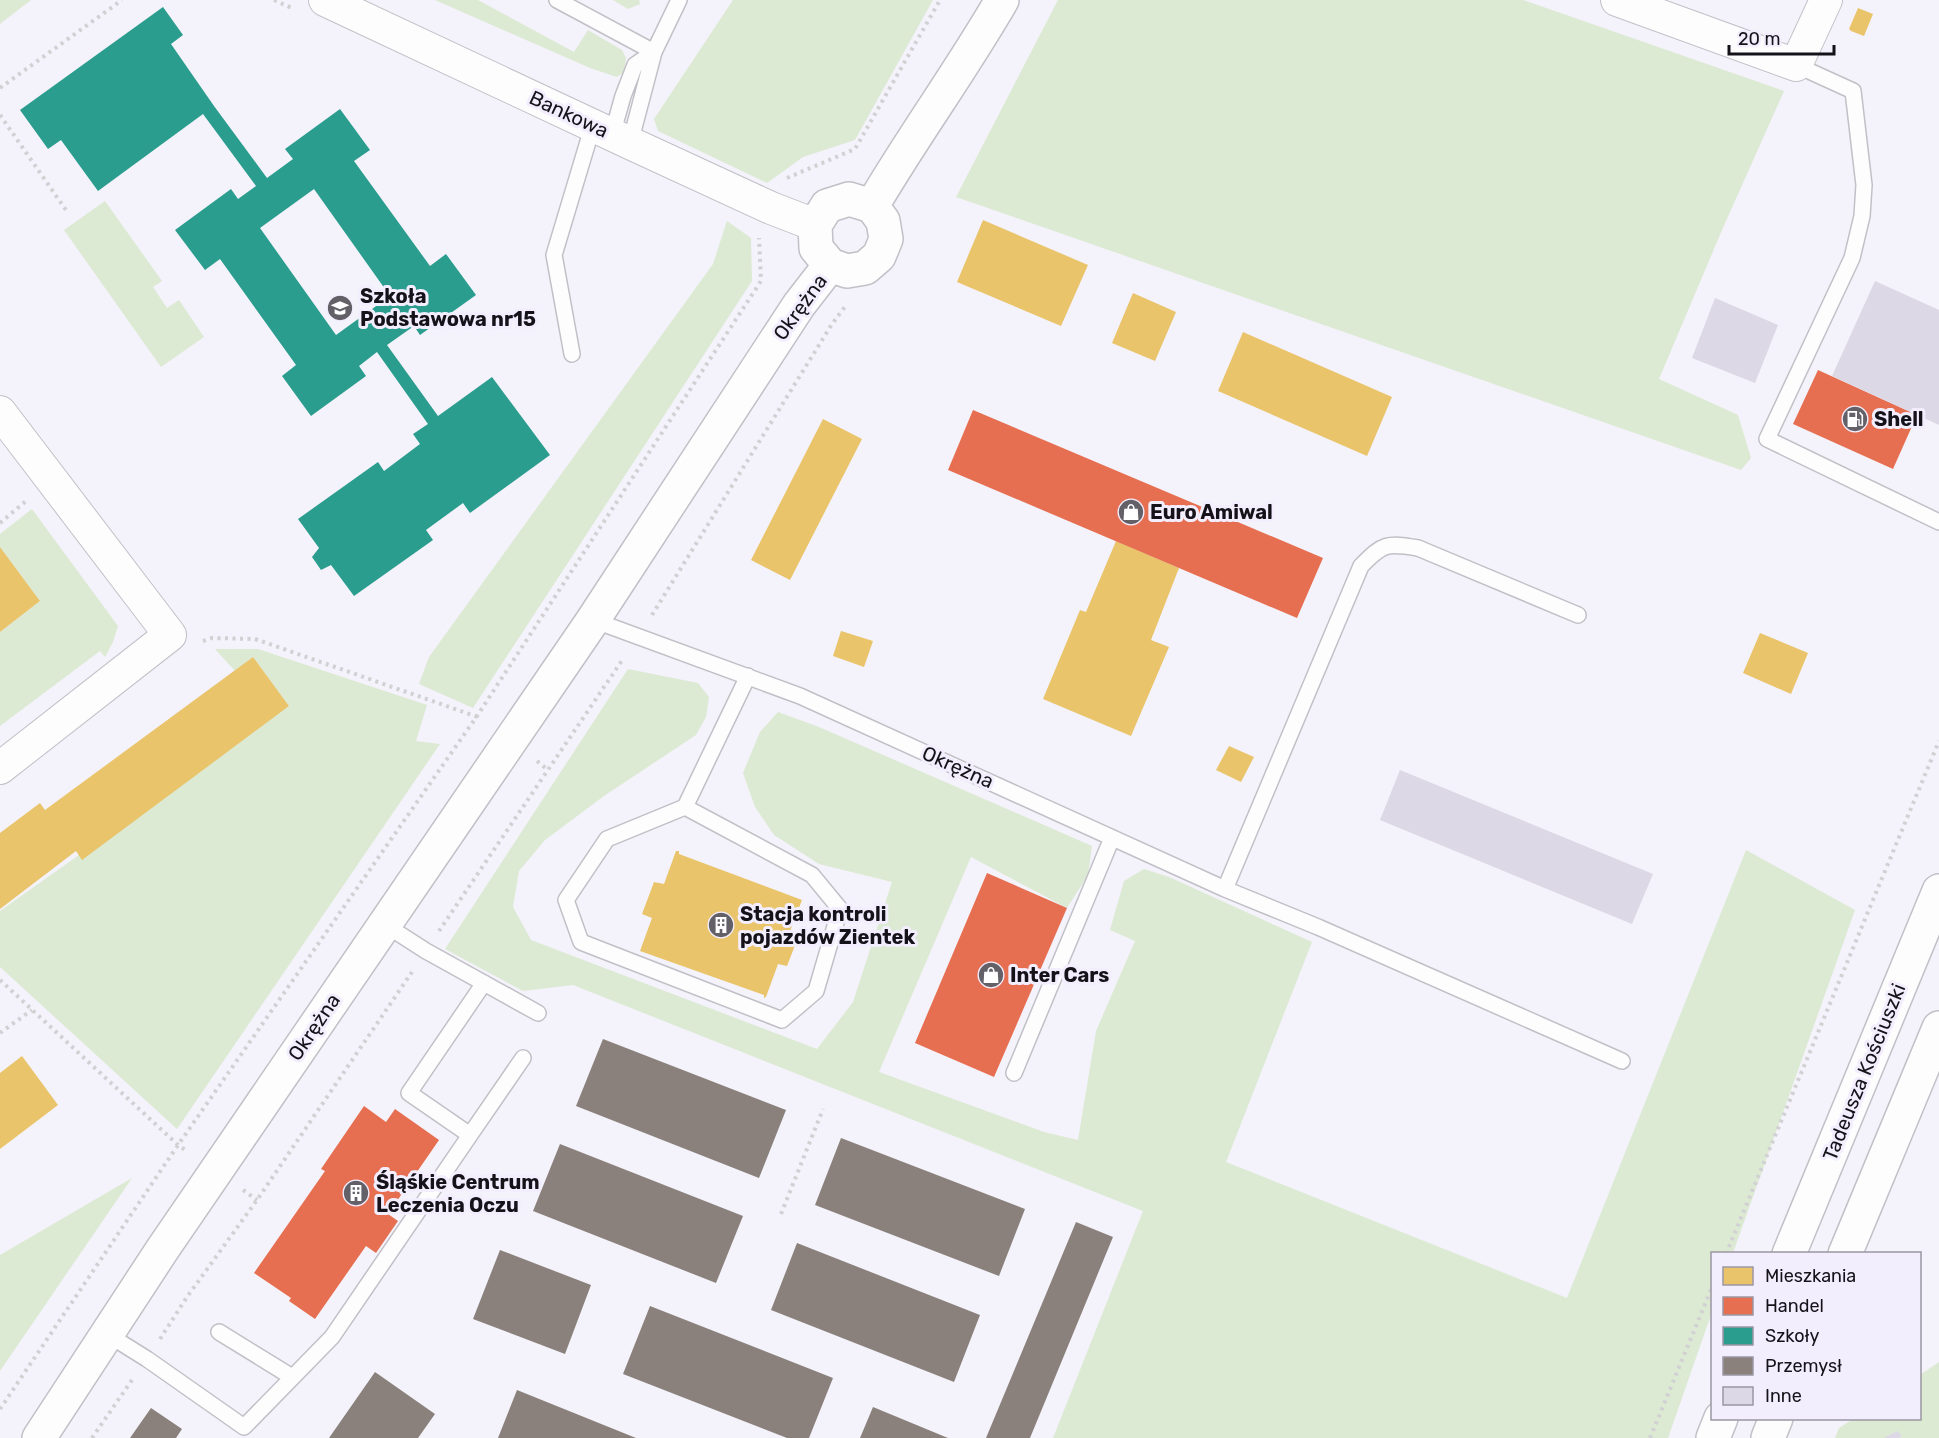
<svg xmlns="http://www.w3.org/2000/svg" width="1939" height="1438" viewBox="0 0 1939 1438" font-family="Rubik,sans-serif">
  <style>
    .green { fill: #dcead3 }
    .homes { fill: #e9c46a }
    .shops { fill: #e76f51 }
    .schools { fill: #2a9d8f; fill-rule: evenodd }
    .industry { fill: #8a817c }
    .building { fill: #dcd8e5 }
    .lines { fill: none; stroke-linecap: round; stroke-linejoin: round }
    .lane-casing { stroke: #c2c0c7; stroke-width: 18 }
    .street-casing { stroke: #c2c0c7; stroke-width: 34 }
    .secondary-casing { stroke: #c2c0c7; stroke-width: 36 }
    .primary-casing { stroke: #c2c0c7; stroke-width: 36 }
    .path { stroke: #d1d0d3; stroke-width: 4; stroke-dasharray: 3 4.5; stroke-linecap: butt }
    .lane { stroke: #fdfdfe; stroke-width: 15 }
    .street { stroke: #fdfdfe; stroke-width: 32 }
    .secondary { stroke: #fdfdfe; stroke-width: 33 }
    .primary { stroke: #fdfdfe; stroke-width: 33 }
    .labels { text-anchor: middle; dominant-baseline: central; stroke-width: 6; stroke-linejoin: round; paint-order: stroke }
    .street-label { font-size: 20px; fill: #151219; stroke: #f3eefe }
    .poi-label { font-size: 20px; font-weight: bold; fill: #151219; stroke: #f3eefe; text-anchor: start }
  </style>
  <rect width="100%" height="100%" fill="#f4f2fa"/>
  <path class="green" d="M 0,0 L 31,0 L 0,24 Z
    M 435,0 L 478,0 L 574,52 L 588,30 L 622,50 L 626,58 L 624,72 L 617,77 L 590,68 Z
    M 613,0 L 639,0 L 640,4 L 628,9 Z
    M 733,0 L 933,0 L 855,140 L 803,157 L 767,183 L 658,131 L 654,119 Z
    M 1058,0 L 1523,0 L 1784,91 L 1722,230 L 1659,379 L 1738,415 L 1751,458 L 1741,470 L 956,197 Z
    M 105,201 L 162,281 L 153,287 L 167,308 L 179,300 L 204,337 L 161,367 L 64,230 Z
    M 727,221 L 751,238 L 752,281 L 473,708 L 419,684 L 429,657 L 713,264 Z
    M 32,509 L 118,626 L 113,642 L 105,657 L 100,651 L 0,726 L 0,632 L 40,601 L 0,547 L 0,534 Z
    M 215,649 L 258,649 L 427,705 L 416,741 L 440,744 L 177,1129 L 0,967 L 0,911 L 289,706 L 253,657 L 235,671 Z
    M 628,669 L 698,683 L 709,697 L 706,717 L 696,735 L 604,796 L 545,840 L 519,871 L 513,907 L 531,940 L 817,1049 L 853,1002 L 892,882 L 819,864 L 774,835 L 755,807 L 743,773 L 760,732 L 778,712 L 819,727 L 1092,846 L 1088,875 L 1067,908 L 971,857 L 879,1072 L 1044,1132 L 1078,1140 L 1096,1031 L 1135,941 L 1110,930 L 1124,881 L 1144,869 L 1169,877 L 1312,942 L 1226,1162 L 1567,1298 L 1746,850 L 1855,910 L 1733,1253 L 1712,1254 L 1712,1312 L 1668,1438 L 1053,1438 L 1143,1211 L 573,985 L 523,991 L 445,949 Z
    M 132,1178 L 0,1371 L 0,1255 Z
    M 1939,1362 L 1939,1438 L 1835,1438 L 1839,1428 L 1853,1419 L 1920,1418 L 1920,1375 Z"/>
  <path class="homes" d="M 1858,8 L 1873,14 L 1864,36 L 1851,31 L 1849,29 Z
    M 983,220 L 1088,265 L 1061,326 L 957,282 Z
    M 1133,293 L 1176,312 L 1155,361 L 1112,343 Z
    M 1243,332 L 1392,397 L 1367,456 L 1218,391 Z
    M 823,419 L 862,439 L 790,580 L 751,560 Z
    M 1116,541 L 1179,568 L 1151,640 L 1169,647 L 1131,736 L 1043,699 L 1080,610 L 1086,612 Z
    M 0,547 L 40,601 L 0,632 Z
    M 841,631 L 873,641 L 864,667 L 833,656 Z
    M 1760,633 L 1808,653 L 1791,694 L 1743,673 Z
    M 253,657 L 289,706 L 82,860 L 76,851 L 0,909 L 0,833 L 40,803 L 45,810 Z
    M 1229,746 L 1254,757 L 1241,782 L 1216,770 Z
    M 676,851 L 679,851 L 679,854 L 802,900 L 790,931 L 799,935 L 787,966 L 778,964 L 766,997 L 764,998 L 764,995 L 640,951 L 652,918 L 642,914 L 654,882 L 664,884 Z
    M 22,1056 L 58,1105 L 0,1149 L 0,1073 Z"/>
  <path class="shops" d="M 1818,370 L 1917,415 L 1893,469 L 1793,424 Z
    M 973,410 L 1323,558 L 1297,618 L 948,470 Z
    M 987,873 L 1067,908 L 994,1077 L 915,1043 Z
    M 364,1106 L 386,1122 L 395,1109 L 439,1140 L 388,1214 L 398,1221 L 376,1253 L 366,1246 L 315,1319 L 289,1301 L 291,1298 L 254,1273 L 325,1171 L 321,1169 Z"/>
  <path class="schools" d="M 163,7 L 183,35 L 171,44 L 214,106 L 267,178 L 293,159 L 285,149 L 340,109 L 370,150 L 354,161 L 430,266 L 446,254 L 476,295 L 420,335 L 414,326 L 387,345 L 438,416 L 492,377 L 550,455 L 470,513 L 463,503 L 426,530 L 433,540 L 354,596 L 331,565 L 321,570 L 312,557 L 319,548 L 298,519 L 378,462 L 384,471 L 420,444 L 413,434 L 428,424 L 377,352 L 359,366 L 366,376 L 311,416 L 282,376 L 296,365 L 220,259 L 205,270 L 175,230 L 231,189 L 238,199 L 256,186 L 203,114 L 98,191 L 61,140 L 48,149 L 20,110 ZM 314,189 L 390,296 L 336,335 L 260,228 Z"/>
  <path class="industry" d="M 603,1039 L 786,1110 L 759,1178 L 576,1106 Z
    M 841,1138 L 1025,1209 L 999,1276 L 815,1205 Z
    M 560,1144 L 743,1216 L 716,1283 L 533,1211 Z
    M 1076,1222 L 1113,1237 L 1030,1438 L 986,1438 Z
    M 797,1243 L 980,1315 L 954,1382 L 771,1310 Z
    M 500,1250 L 591,1285 L 565,1354 L 473,1319 Z
    M 650,1306 L 833,1378 L 809,1438 L 787,1438 L 623,1374 Z
    M 375,1372 L 435,1414 L 418,1438 L 329,1438 Z
    M 517,1390 L 636,1438 L 498,1438 Z
    M 873,1407 L 948,1438 L 860,1438 Z
    M 151,1408 L 182,1429 L 176,1438 L 130,1438 Z"/>
  <path class="building" d="M 1875,281 L 1939,310 L 1939,425 L 1832,376 Z
    M 1715,298 L 1778,325 L 1755,383 L 1692,358 Z
    M 1400,770 L 1653,874 L 1632,924 L 1380,820 Z
    M 1897,1431 L 1902,1436 L 1899,1438 L 1884,1438 Z"/>
  <g class="lines">
    <g class="lane-casing">
      <path id="lane" d="M 557,0 L 654,52 L 679,0
        M 1796,65 L 1853,91 L 1864,185 L 1862,216 L 1852,258 L 1767,439 L 1939,522
        M 612,135 L 623,96 L 635,65 L 654,52 L 630,143
        M 572,354 L 554,255 L 593,125
        M 593,620 L 800,696 L 1225,889 L 1318,927 L 1622,1061
        M 685,807 L 812,875 L 840,909 L 816,991 L 782,1020 L 581,942 L 566,900 L 607,839 L 685,807 L 748,676
        M 1225,889 L 1361,566 C 1383,543 1387,543 1418,548 L 1578,615
        M 384,924 L 426,951 L 538,1013
        M 1014,1073 L 1112,838
        M 470,1135 L 523,1058
        M 219,1332 L 292,1377
        M 107,1334 L 147,1359 L 244,1427 L 332,1337 L 470,1135 L 409,1093 L 484,983"/>
    </g>
    <g class="street-casing">
      <path id="street" d="M 325,0 L 630,143 L 771,208 L 815,225
        M 1617,0 L 1796,65 L 1826,0
        M 0,412 L 170,635 L 0,768"/>
    </g>
    <g class="secondary-casing">
      <path id="secondary" d="M 849,199 L 872,206 L 883,221 L 886,239 L 879,256 L 865,268 L 847,271 L 830,265 L 816,248 L 815,225 L 827,206 Z
        M 872,206 C 913,136 961,71 1002,0
        M 39,1438 L 162,1250 L 593,620 L 799,305 L 830,265"/>
    </g>
    <g class="primary-casing">
      <path id="primary" d="M 1789,1254 L 1939,891
        M 1845,1254 L 1939,1028
        M 1713,1438 L 1721,1418
        M 1768,1438 L 1776,1418"/>
    </g>
    <path class="path" d="M 274,0 L 294,9
      M 0,88 L 122,0
      M 0,115 L 68,213
      M 787,178 L 855,149 L 940,0
      M 0,523 L 26,501
      M 652,615 L 832,324 L 847,304
      M 203,641 L 212,638 L 255,639 L 478,717
      M 537,761 L 548,770
      M 439,931 L 623,659
      M 0,980 L 178,1145 L 188,1152
      M 0,1033 L 32,1010
      M 243,1190 L 257,1200
      M 781,1214 L 823,1109
      M 1726,1254 L 1939,741
      M 160,1339 L 187,1297 L 257,1200 L 412,972
      M 0,1409 L 178,1145 L 477,716 L 761,281 L 759,238
      M 92,1438 L 132,1380
      M 1650,1438 L 1712,1287"/>
    <use href="#lane" class="lane"/>
    <use href="#street" class="street"/>
    <use href="#secondary" class="secondary"/>
    <use href="#primary" class="primary"/>
  </g>
  <defs>
    <g id="school-disc" transform="scale(1.35)"><circle r="9.5" fill="#636068" stroke="#f3eefe"/><path d="M0-5L7-2L0 1L-7-2ZM-4 1L0 2.5L4 1V4Q0 6-4 4Z" fill="#fff"/></g>
    <g id="fuel-disc" transform="scale(1.35)"><circle r="9.5" fill="#636068" stroke="#f3eefe"/><path d="M-5.5-6h7V0h2V4h1.3V-2.5L3-4.5l.8-.8L6-3V5H2.5V1h-1V6h-7ZM-4.2-4.7v3.2H.2V-4.7Z" fill="#fff"/></g>
    <g id="shop-disc" transform="scale(1.35)"><circle r="9.5" fill="#636068" stroke="#f3eefe"/><path d="M-5-2.5h2.3a2.7 3.5 0 0 1 5.4 0H5L5.5 6h-11ZM-1.5-2.5h3a1.5 2.3 0 0 0-3 0Z" fill="#fff"/></g>
    <g id="building-disc" transform="scale(1.35)"><circle r="9.5" fill="#636068" stroke="#f3eefe"/><path d="M-4-6H4V6H1V3H-1V6H-4ZM-2.5-4.3h1.7v1.8h-1.7ZM.8-4.3h1.7v1.8H.8ZM-2.5-1h1.7V.8h-1.7ZM.8-1h1.7V.8H.8Z" fill="#fff"/></g>
  </defs>
  <g fill-rule="evenodd">
    <use href="#school-disc" x="340" y="308"/>
    <use href="#fuel-disc" x="1855" y="419"/>
    <use href="#shop-disc" x="1131" y="512"/>
    <use href="#building-disc" x="721" y="925"/>
    <use href="#shop-disc" x="991" y="975"/>
    <use href="#building-disc" x="356" y="1193"/>
  </g>
  <g class="labels">
    <g class="street-label">
      <text transform="translate(569 114) rotate(25)">Bankowa</text>
      <text transform="translate(800 307) rotate(-54)">Okrężna</text>
      <text transform="translate(958 767) rotate(24)">Okrężna</text>
      <text transform="translate(314 1027) rotate(-56)">Okrężna</text>
      <text transform="translate(1864 1072) rotate(-68)">Tadeusza Kościuszki</text>
    </g>
    <g class="poi-label">
      <text x="360" y="296">Szkoła<tspan x="360" dy="23">Podstawowa nr15</tspan></text>
      <text x="1874" y="419">Shell</text>
      <text x="1150" y="512">Euro Amiwal</text>
      <text x="740" y="914">Stacja kontroli<tspan x="740" dy="23">pojazdów Zientek</tspan></text>
      <text x="1010" y="975">Inter Cars</text>
      <text x="376" y="1182">Śląśkie Centrum<tspan x="376" dy="23">Leczenia Oczu</tspan></text>
    </g>
  </g>
  <rect x="1711" y="1252" width="210" height="168" fill="#f3eefe" stroke="#9a96a2" stroke-width="1.5"/>
  <rect x="1723" y="1267" width="30" height="18" fill="#e9c46a" stroke="#9a96a2" stroke-width="1.5"/>
  <text x="1765" y="1282" font-size="18" fill="#151219">Mieszkania</text>
  <rect x="1723" y="1297" width="30" height="18" fill="#e76f51" stroke="#9a96a2" stroke-width="1.5"/>
  <text x="1765" y="1312" font-size="18" fill="#151219">Handel</text>
  <rect x="1723" y="1327" width="30" height="18" fill="#2a9d8f" stroke="#9a96a2" stroke-width="1.5"/>
  <text x="1765" y="1342" font-size="18" fill="#151219">Szkoły</text>
  <rect x="1723" y="1357" width="30" height="18" fill="#8a817c" stroke="#9a96a2" stroke-width="1.5"/>
  <text x="1765" y="1372" font-size="18" fill="#151219">Przemysł</text>
  <rect x="1723" y="1387" width="30" height="18" fill="#dcd8e5" stroke="#9a96a2" stroke-width="1.5"/>
  <text x="1765" y="1402" font-size="18" fill="#151219">Inne</text>
  <path d="M1729 45v9h105v-9" fill="none" stroke="#151219" stroke-width="3"/>
  <text x="1738" y="45" font-size="18" fill="#151219" stroke="#f3eefe" stroke-width="4.5" paint-order="stroke">20 m</text>
</svg>
